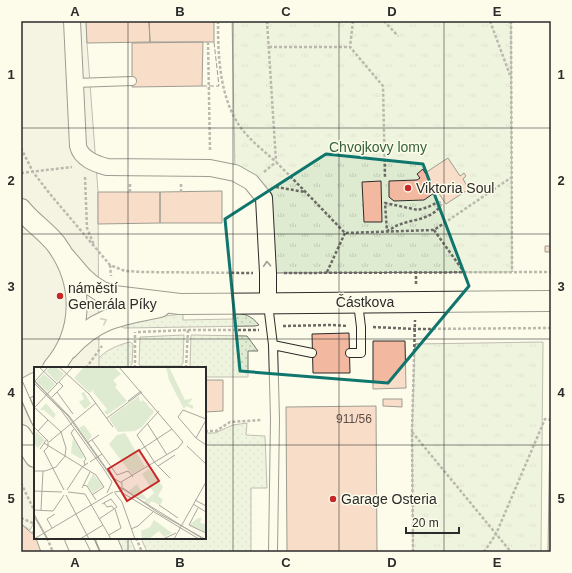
<svg xmlns="http://www.w3.org/2000/svg" width="572" height="573" viewBox="0 0 572 573" font-family="Helvetica,sans-serif">
  <style>
    .grass { fill: url(#grass-dots); stroke: #74746e }
    .park { fill: url(#park-tufts); stroke: #74746e }
    .parking { fill: #eceadb; stroke: #74746e }
    .building { fill: #f2b8a0; stroke: #2b2b2b }
    .lines { fill: none; stroke-linecap: round; stroke-linejoin: round }
    .service-casing { stroke: #2b2b2b; stroke-width: 10 }
    .minor-casing { stroke: #2b2b2b; stroke-width: 18 }
    .tertiary-casing { stroke: #2b2b2b; stroke-width: 22 }
    .path { stroke: #6a6964; stroke-width: 2.5; stroke-dasharray: 3 2; stroke-linecap: butt }
    .service { stroke: #fdfbea; stroke-width: 8 }
    .minor { stroke: #fdfbea; stroke-width: 16 }
    .tertiary { stroke: #fdfbea; stroke-width: 20 }
    .tram { stroke: #2b2b2b; stroke-width: 1 }
    .fence { stroke: #2b2b2b; stroke-width: 1; stroke-dasharray: 5 2; stroke-linecap: butt }
    .oneway { stroke: #9e9d94 }
    .marked { fill: none; stroke: #0f766e; stroke-width: 3; stroke-linejoin: round }
    .grid { fill: none; stroke: #2b2b2b; stroke-width: 1; stroke-opacity: 0.55 }
    .poi-dot { fill: #c62828; stroke: #fdfbea; stroke-width: 1.5 }
    .labels { text-anchor: middle; dominant-baseline: central; stroke-width: 3; stroke-linejoin: round; paint-order: stroke }
    .number-label { font-size: 12px; fill: #5d4e48 }
    .park-label { font-size: 14px; fill: #34623c; stroke: #fdfbea }
    .poi-label { font-size: 14px; fill: #2b2b2b; stroke: #fdfbea; text-anchor: start }
    .street-label { font-size: 14px; fill: #2b2b2b; stroke: #fdfbea }
    .inset-road { fill: none; stroke: #a9a89e; stroke-width: 1 }
    .view { fill: #c62828; fill-opacity: 0.15; stroke: #c62828; stroke-width: 2 }
    .inset-edge { fill: none; stroke: #2b2b2b; stroke-width: 2 }
    .neatline { fill: none; stroke: #2b2b2b; stroke-width: 1.5 }
    .grid-label { font-size: 13px; text-anchor: middle; font-weight: bold; fill: #2b2b2b }
  </style>
  <defs>
    <pattern id="grass-dots" width="8" height="8" patternUnits="userSpaceOnUse"><rect width="8" height="8" fill="#deebd1"/><path d="M2 2h.1M6 6h.1" fill="none" stroke="#bfcab4" stroke-width="1.8" stroke-linecap="round"/></pattern>
    <pattern id="park-tufts" width="24" height="20" patternUnits="userSpaceOnUse"><rect width="24" height="20" fill="#deebd1"/><path d="M3 7l-1-3M5 7V3M7 7l1-3M15 17l-1-3M17 17v-4M19 17l1-3" fill="none" stroke="#bfcab4"/></pattern>
  </defs>
  <rect width="100%" height="100%" fill="#fdfbea"/>
  <path class="grass" d="M 233,313 C 244,313 252,316 259,325 L 255,326 L 124,328 L 120,326 L 119,321 L 183,314 L 183,320 L 233,319 Z
    M 184,335 L 183,363 L 181,366 L 140,366 L 139,364 L 140,337 Z
    M 191,335 L 247,336 L 258,351 L 248,351 L 248,377 L 205,377 L 205,368 L 190,368 Z
    M 130,342 L 133,344 L 132,364 L 130,367 L 94,368 C 97,353 117,345 130,342 Z
    M 247,423 L 246,435 L 265,436 L 267,488 L 251,488 L 251,552 L 147,552 L 141,538 L 205,538 L 205,433 L 215,433 L 233,425 Z
    M 112,538 L 130,538 L 136,552 L 118,552 Z"/>
  <path class="park" d="M 232,21 L 511,21 L 512,272 L 268,273 L 264,198 L 235,173 Z
    M 543,342 L 541,552 L 413,552 L 412,432 L 415,344 Z"/>
  <path class="parking" d="M 21,21 L 86,21 L 87,43 L 98,192 L 99,368 L 35,368 L 35,521 L 30,530 L 21,524 Z"/>
  <path class="building" d="M 86,21 L 149,21 L 150,42 L 87,43 Z
    M 149,21 L 214,21 L 214,42 L 150,42 Z
    M 203,42 L 202,86 L 132,87 L 132,43 Z
    M 448,158 L 460,176 L 464,173 L 466,176 L 463,179 L 469,189 L 446,204 L 437,191 L 424,200 L 394,201 L 389,197 L 389,181 L 417,180 L 420,178 L 417,174 L 423,169 L 425,173 Z
    M 381,181 L 382,222 L 364,222 L 362,182 Z
    M 222,191 L 222,223 L 160,223 L 160,192 Z
    M 98,192 L 160,192 L 160,223 L 98,224 Z
    M 550,231 L 551,231 L 551,267 L 551,252 L 545,252 L 545,246 L 551,246 Z
    M 349,333 L 350,373 L 313,373 L 312,334 Z
    M 373,341 L 405,341 L 406,388 L 373,389 Z
    M 205,380 L 223,380 L 223,411 L 205,412 Z
    M 383,399 L 402,399 L 402,407 L 383,406 Z
    M 376,406 L 377,552 L 287,552 L 286,407 Z
    M 550,425 L 551,425 L 551,552 L 548,552 Z
    M 21,524 L 34,535 L 37,541 L 41,552 L 21,552 Z"/>
  <g class="lines">
    <g class="service-casing">
      <path id="service" d="M 75,83 L 132,81
        M 268,304 L 273,345 L 275,419 L 273,552
        M 273,345 L 312,353
        M 350,353 L 361,353 L 361,327 L 358,303
        M 22,391 L 35,420
        M 89,538 L 95,552"/>
    </g>
    <g class="minor-casing">
      <path id="minor" d="M 72,21 L 78,146 C 81,159 96,164 107,167 L 210,168 L 235,173 L 251,182 L 264,198 L 268,273 L 268,303"/>
    </g>
    <g class="tertiary-casing">
      <path id="tertiary" d="M 21,209 C 31,222 46,231 56,244 C 84,282 84,332 53,368
        M 64,256 L 82,277 L 91,285 L 102,292 L 114,296 L 180,304 L 551,301
        M 68,349 C 97,317 121,315 160,307
        M 21,391 L 35,383
        M 21,435 L 35,457
        M 75,538 L 81,552
        M 106,538 L 112,552"/>
    </g>
    <path class="path" d="M 218,21 C 218,50 219,81 230,108 C 241,135 257,144 277,163 C 300,186 322,209 345,233 L 434,230 L 512,177
      M 267,21 L 276,161
      M 353,21 L 350,47 L 383,86 L 385,178
      M 384,21 L 398,36
      M 490,21 L 510,75
      M 511,21 L 512,272
      M 208,42 L 210,151
      M 269,47 L 350,47
      M 21,148 L 33,172 L 50,194 L 110,265 L 125,271 L 142,272 L 253,273
      M 264,172 L 276,162
      M 21,173 L 72,167
      M 85,177 L 87,228 L 94,245
      M 130,184 L 130,192
      M 276,187 L 305,192
      M 181,192 L 181,184
      M 438,202 L 442,203 C 434,219 415,219 401,224 C 396,225 392,229 387,231 L 385,203 L 418,210 L 428,207 Z
      M 434,230 L 464,272
      M 110,265 L 111,276
      M 416,271 L 416,285
      M 327,272 L 345,233
      M 284,273 L 551,272
      M 283,326 L 332,325 L 348,326
      M 373,327 L 415,329 L 551,328
      M 138,332 L 188,330 L 259,330
      M 86,368 L 102,346
      M 135,368 L 135,332
      M 186,368 L 188,330
      M 205,431 L 216,431 L 230,422 L 262,420
      M 412,432 L 415,320
      M 21,483 L 35,512
      M 21,518 L 35,524
      M 32,533 L 35,531
      M 47,538 L 53,552
      M 136,538 L 142,552
      M 413,552 L 412,432 L 511,552
      M 484,552 L 496,534 L 545,419 L 551,420"/>
    <use href="#service" class="service"/>
    <use href="#minor" class="minor"/>
    <use href="#tertiary" class="tertiary"/>
    <path class="tram" d="M 21,378 L 35,410
      M 21,399 L 35,430
      M 84,538 L 91,552
      M 94,538 L 100,552"/>
    <path class="fence" d="M 202,86 L 219,86 L 214,42"/>
  </g>
  <defs><path id="oneway-chevron" d="M-2-3.5L2.5 0L-2 3.5" fill="none" stroke-width="1.6" stroke-linecap="round" stroke-linejoin="round"/></defs>
  <g class="oneway">
    <use href="#oneway-chevron" transform="translate(267 264) rotate(-93)"/>
    <use href="#oneway-chevron" transform="translate(104 321) rotate(-26)"/>
  </g>
  <path d="M0 0H572V573H0ZM 326,154 L 423,164 L 469,286 L 388,383 L 240,371 L 225,219 Z" fill="#fdfbea" fill-opacity=".55" fill-rule="evenodd"/>
  <path class="marked" d="M 326,154 L 423,164 L 469,286 L 388,383 L 240,371 L 225,219 Z"/>
  <path class="grid" d="M 128,21 L 128,368M 233,21 L 233,552M 339,21 L 339,552M 444,21 L 444,552M 21,128 L 551,128M 21,234 L 551,234M 21,339 L 551,339M 21,445 L 35,445M 205,445 L 551,445M 128,538 L 128,552"/>
  <g class="poi-dot">
    <circle cx="408" cy="188" r="4"/>
    <circle cx="60" cy="296" r="4"/>
    <circle cx="333" cy="499" r="4"/>
  </g>
  <g class="labels">
    <g class="number-label">
      <text x="354" y="419">911/56</text>
    </g>
    <g class="park-label">
      <text x="378" y="147">Chvojkovy lomy</text>
    </g>
    <g class="poi-label">
      <text x="416" y="188">Viktoria Soul</text>
      <text x="68" y="288">náměstí<tspan x="68" dy="16">Generála Píky</tspan></text>
      <text x="341" y="499">Garage Osteria</text>
    </g>
    <g class="street-label">
      <text x="365" y="302">Částkova</text>
    </g>
  </g>
  <g transform="translate(34 367)">
    <rect width="172" height="172" fill="#fdfbea"/>
    <path d="M 50,25 L 57,37 L 51,42 L 45,35 L 50,32 L 47,26 ZM 50,58 L 58,69 L 54,74 L 45,61 ZM 103,117 L 108,126 L 114,133 L 104,131 L 95,124 Z" fill="#deebd1"/>
    <path d="M 132,0 L 135,0 L 151,33 L 159,31 L 154,37 L 159,38 L 159,42 L 152,39 L 150,42 L 135,13 Z" fill="#deebd1"/>
    <path d="M 91,66 L 111,100 L 98,108 L 75,77 L 83,68 ZM 39,71 L 50,90 L 47,92 L 37,86 ZM 115,102 L 129,120 L 124,129 L 129,133 L 126,138 L 117,134 L 115,138 L 110,135 L 120,126 L 108,107 ZM 59,107 L 69,119 L 59,126 L 53,118 ZM 120,153 L 138,166 L 130,170 L 125,164 L 115,172 L 108,172 L 107,164 L 116,160 Z" fill="#deebd1"/>
    <path d="M 16,0 L 22,0 L 30,7 L 23,15 L 12,4 ZM 50,0 L 80,0 L 87,7 L 79,13 L 83,18 L 81,20 L 93,34 L 73,48 L 70,45 L 73,42 L 59,25 L 60,22 L 56,26 L 40,11 ZM 10,7 L 21,17 L 14,25 L 2,14 ZM 105,29 L 106,35 L 109,33 L 120,45 L 108,60 L 101,64 L 84,65 L 75,51 ZM 12,36 L 22,48 L 19,51 L 10,43 L 6,43 ZM 2,64 L 11,73 L 4,81 L 0,77 ZM 164,151 L 168,151 L 166,155 L 169,157 L 172,156 L 172,165 L 155,158 Z" fill="#deebd1"/>
    <path class="inset-road" d="M 5,0 L 23,17M 25,0 L 55,27 L 79,60M 85,0 L 149,75M 0,13 L 36,50 L 79,111 L 88,116 L 88,124 L 80,125M 0,14 L 34,49 L 84,119 L 169,172M 1,14 L 14,0M 0,16 L 27,43 L 69,101 L 78,115 L 73,126M 23,25 L 39,47M 18,30 L 29,19 L 25,15M 94,34 L 107,24M 0,40 L 27,65 L 32,81 L 31,89 L 22,100 L 11,104 L 0,104M 1,40 L 39,0M 125,44 L 103,68 L 121,96 L 136,111M 73,51 L 108,25M 172,52 L 149,43 L 144,50 L 162,71 L 172,78M 113,56 L 133,88M 0,60 L 14,74 L 14,80 L 10,84M 40,62 L 37,66 L 52,92 L 50,94 L 51,98M 4,64 L 14,53M 162,71 L 172,53M 58,73 L 83,108 L 94,104 L 99,110M 15,75 L 62,36M 10,76 L 62,108 L 70,120 L 58,128M 53,76 L 65,68M 153,79 L 172,97M 6,82 L 13,72M 106,83 L 138,62M 10,84 L 30,123M 56,95 L 68,87M 124,99 L 141,88M 87,115 L 144,81 L 149,75M 49,118 L 53,119 L 62,133M 48,121 L 56,105M 89,121 L 126,147 L 171,172M 33,123 L 48,100 L 54,96M 0,124 L 28,125M 34,125 L 51,127 L 77,172M 87,125 L 165,172M 81,126 L 88,135 L 101,172M 32,128 L 55,172M 161,133 L 172,139M 70,136 L 73,140 L 78,139 L 80,142M 159,137 L 172,145M 125,138 L 144,151M 164,141 L 155,158 L 172,166M 0,143 L 19,144M 7,143 L 9,104M 19,144 L 30,128M 0,147 L 14,172M 0,149 L 13,172M 65,152 L 83,140 L 77,132 L 68,137M 18,161 L 13,152 L 21,147M 97,162 L 104,159 L 119,145M 75,168 L 87,161 L 81,142M 0,172 L 79,125M 46,172 L 69,158M 129,172 L 142,166M 140,172 L 172,115"/>
    <path class="view" d="M 105,83 L 125,114 L 93,134 L 74,102 Z"/>
    <rect width="172" height="172" class="inset-edge"/>
  </g>
  <rect width="572" height="573" fill="none" stroke="#fdfbea" stroke-width="44"/>
  <path d="M406 527v6h53v-6" fill="none" stroke="#2b2b2b" stroke-width="2"/>
  <text x="412" y="527" font-size="12" fill="#2b2b2b" stroke="#fdfbea" stroke-width="3" paint-order="stroke">20 m</text>
  <rect x="22" y="22" width="528" height="529" class="neatline"/>
  <g class="grid-label">
    <text x="75" y="16">A</text>
    <text x="180" y="16">B</text>
    <text x="286" y="16">C</text>
    <text x="392" y="16">D</text>
    <text x="497" y="16">E</text>
    <text x="11" y="79">1</text>
    <text x="561" y="79">1</text>
    <text x="11" y="185">2</text>
    <text x="561" y="185">2</text>
    <text x="11" y="291">3</text>
    <text x="561" y="291">3</text>
    <text x="11" y="397">4</text>
    <text x="561" y="397">4</text>
    <text x="11" y="503">5</text>
    <text x="561" y="503">5</text>
    <text x="75" y="567">A</text>
    <text x="180" y="567">B</text>
    <text x="286" y="567">C</text>
    <text x="392" y="567">D</text>
    <text x="497" y="567">E</text>
  </g>
</svg>
